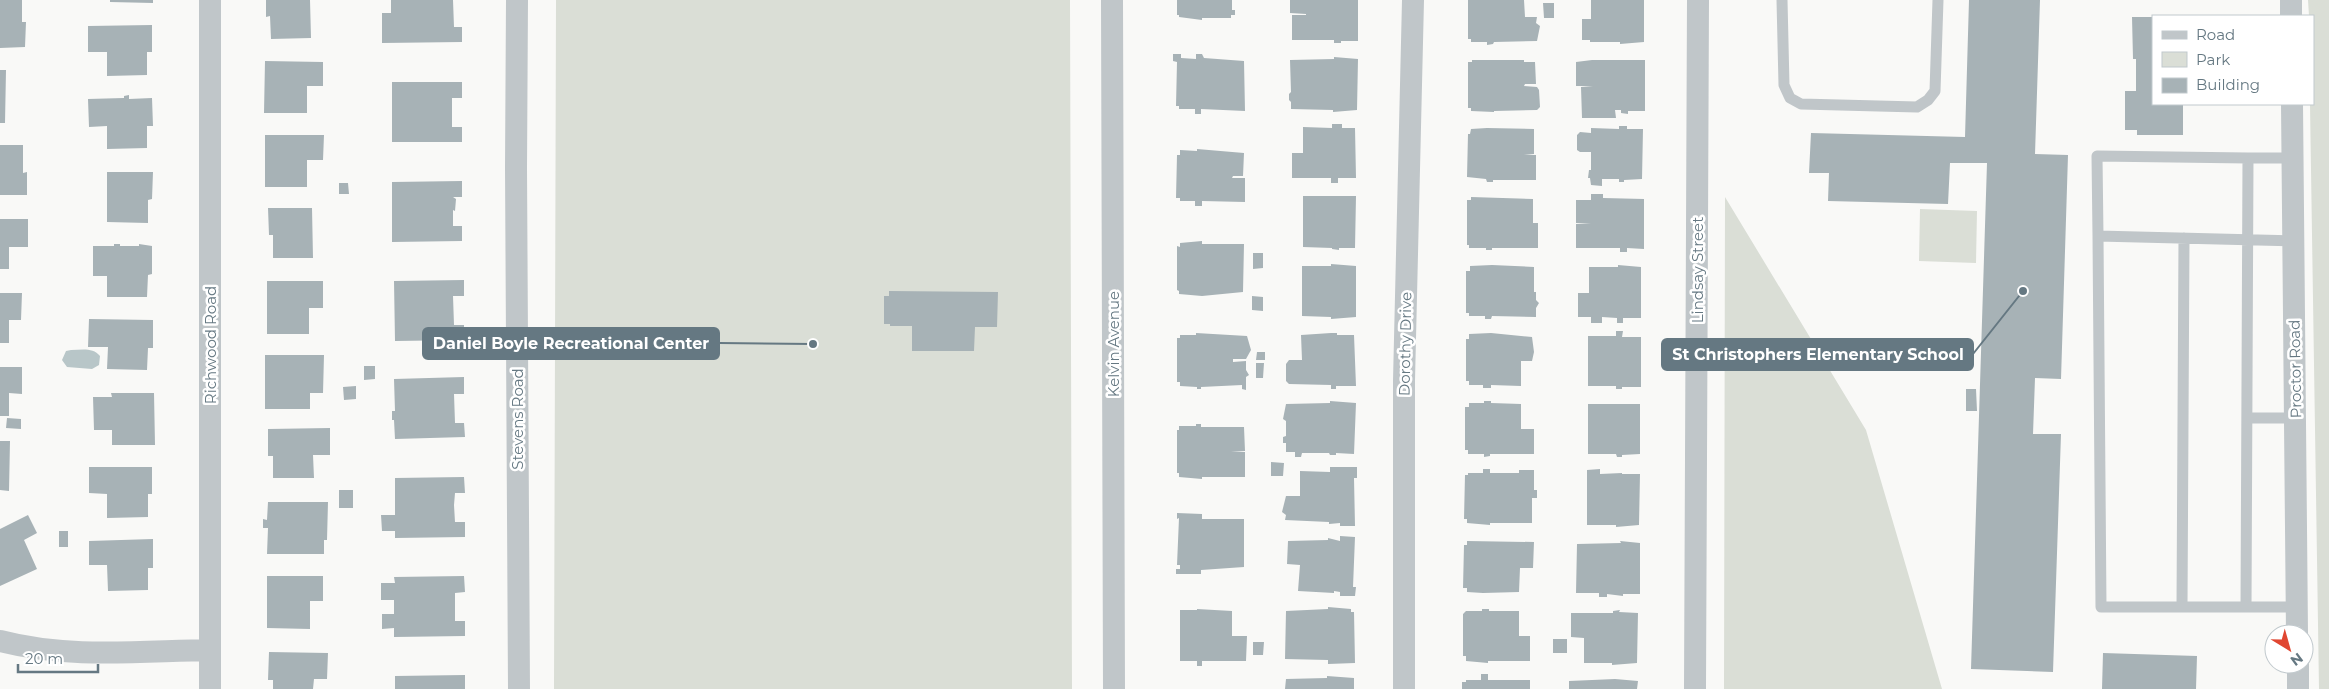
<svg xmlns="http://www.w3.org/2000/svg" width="2329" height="689" viewBox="0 0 2329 689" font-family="Montserrat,sans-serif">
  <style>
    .green { fill: #daded6 }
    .water { fill: #b8c6c8 }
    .building { fill: #a7b2b6 }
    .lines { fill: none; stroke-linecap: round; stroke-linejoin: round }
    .lane { stroke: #c0c6c9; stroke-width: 11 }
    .street { stroke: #c0c6c9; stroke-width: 22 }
    .labels { text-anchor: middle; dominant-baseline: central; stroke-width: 5; stroke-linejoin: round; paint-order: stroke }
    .street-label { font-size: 15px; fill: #657882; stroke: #fff }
    .leader { fill: none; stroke: #657882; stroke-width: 2 }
    .callout-dot { fill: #657882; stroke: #fff; stroke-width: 2 }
    .callout { fill: #657882; stroke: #657882; stroke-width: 2 }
    .callout-label { font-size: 16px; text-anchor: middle; font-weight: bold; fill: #fff }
  </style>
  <rect width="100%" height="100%" fill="#f9f9f7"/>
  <path class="green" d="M 556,0 L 1070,0 L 1072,689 L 554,689 Z
    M 2308,0 L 2329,0 L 2329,689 L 2319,689 L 2310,104 L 2313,104 L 2313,16 L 2309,16 Z
    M 1725,197 L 1866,430 L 1942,689 L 1724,689 Z
    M 1920,209 L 1977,211 L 1976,263 L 1919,261 Z"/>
  <path class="water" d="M 71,350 C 81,350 93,347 100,356 L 99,365 L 92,369 L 67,367 L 62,360 L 66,351 Z"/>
  <path class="building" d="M 0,0 L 22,0 L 22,22 L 26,22 L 25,47 L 0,48 Z
    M 110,0 L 153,0 L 153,3 L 110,2 Z
    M 266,0 L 310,0 L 311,38 L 271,39 L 270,16 L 266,17 Z
    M 391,0 L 453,0 L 454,27 L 462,27 L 462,42 L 382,43 L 382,13 L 391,13 Z
    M 1177,0 L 1232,0 L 1232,10 L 1235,10 L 1235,15 L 1231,15 L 1231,18 L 1202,18 L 1202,20 L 1179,17 L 1179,15 L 1177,15 Z
    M 1290,0 L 1358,0 L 1358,41 L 1341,41 L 1341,43 L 1334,43 L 1334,40 L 1292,40 L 1292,15 L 1306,15 L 1306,14 L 1290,13 Z
    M 1468,0 L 1524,0 L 1525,17 L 1537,17 L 1536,23 L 1540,26 L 1537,41 L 1494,42 L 1493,44 L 1487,45 L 1487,42 L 1471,42 L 1471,39 L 1468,39 Z
    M 1591,0 L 1644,0 L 1644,42 L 1620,44 L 1620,42 L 1590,42 L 1590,40 L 1582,40 L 1582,19 L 1591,19 Z
    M 1969,0 L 2040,0 L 2035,154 L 2068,155 L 2061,379 L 2035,378 L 2033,434 L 2061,434 L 2053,672 L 1971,669 L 1987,163 L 1950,163 L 1948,204 L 1828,201 L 1829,173 L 1809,173 L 1811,133 L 1965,137 Z
    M 1543,3 L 1554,3 L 1554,18 L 1544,18 Z
    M 2132,17 L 2153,17 L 2153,104 L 2183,104 L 2183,135 L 2137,135 L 2137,130 L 2125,130 L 2125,91 L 2136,91 L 2136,59 L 2133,59 Z
    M 152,25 L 152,52 L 147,52 L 147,75 L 107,76 L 107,52 L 88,52 L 88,26 Z
    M 1173,54 L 1181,54 L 1181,58 L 1196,59 L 1196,54 L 1202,54 L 1204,58 L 1244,61 L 1245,111 L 1201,109 L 1201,114 L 1195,114 L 1195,109 L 1179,109 L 1179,106 L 1176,106 L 1177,62 L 1173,61 Z
    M 1334,57 L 1358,59 L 1357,110 L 1333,112 L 1333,110 L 1291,109 L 1291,102 L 1289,100 L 1289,94 L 1291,92 L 1290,60 L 1334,59 Z
    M 1472,60 L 1524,60 L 1524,62 L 1535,62 L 1536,84 L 1525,84 L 1524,86 L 1537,87 L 1539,90 L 1540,107 L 1537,110 L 1494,111 L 1494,112 L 1471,111 L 1471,108 L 1468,108 L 1468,62 L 1472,62 Z
    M 1592,60 L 1645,60 L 1645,111 L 1628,111 L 1628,114 L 1621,113 L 1621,110 L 1615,110 L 1616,118 L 1582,118 L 1581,87 L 1593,86 L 1576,86 L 1576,62 Z
    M 265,61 L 323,62 L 323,86 L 307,86 L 307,113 L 264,113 Z
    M 0,70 L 6,70 L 5,123 L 0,123 Z
    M 392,82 L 462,82 L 462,98 L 452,98 L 452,127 L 462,127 L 462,142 L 392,142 Z
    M 129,95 L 129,99 L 152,98 L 153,126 L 147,126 L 147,148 L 107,149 L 107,126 L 89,127 L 88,99 L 124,98 L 124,96 Z
    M 1332,124 L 1342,124 L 1342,128 L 1355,128 L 1356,178 L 1338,178 L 1338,183 L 1331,183 L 1331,178 L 1292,178 L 1292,153 L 1303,153 L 1303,127 L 1332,128 Z
    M 1619,126 L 1627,126 L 1627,129 L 1643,129 L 1642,179 L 1624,180 L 1624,182 L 1619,182 L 1619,179 L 1602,179 L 1602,186 L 1591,185 L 1590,178 L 1588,178 L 1589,170 L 1591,170 L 1591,152 L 1580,152 L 1577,150 L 1577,135 L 1580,132 L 1591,133 L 1591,128 L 1619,129 Z
    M 1487,128 L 1534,129 L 1534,154 L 1524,155 L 1536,155 L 1536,180 L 1493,180 L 1493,182 L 1487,182 L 1486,179 L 1467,177 L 1468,134 L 1470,134 L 1471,129 Z
    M 265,135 L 324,135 L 323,160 L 307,160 L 307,187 L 265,187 Z
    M 0,145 L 23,145 L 23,173 L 27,172 L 27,195 L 0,195 Z
    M 1197,149 L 1244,153 L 1243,176 L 1233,176 L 1232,178 L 1245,178 L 1245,202 L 1202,201 L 1202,206 L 1195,206 L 1195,201 L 1180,201 L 1180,198 L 1176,198 L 1177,155 L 1180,155 L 1180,150 L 1197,151 Z
    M 107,172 L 153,172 L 152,199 L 148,200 L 148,223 L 107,222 Z
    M 462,181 L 462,197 L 453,197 L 456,199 L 455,211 L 453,210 L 453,226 L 462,226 L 462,241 L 392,242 L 392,182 Z
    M 339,183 L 348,183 L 349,194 L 339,194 Z
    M 1591,194 L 1603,194 L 1603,198 L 1644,199 L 1644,249 L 1627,248 L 1627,252 L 1620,252 L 1620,248 L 1576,248 L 1576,224 L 1591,224 L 1576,223 L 1576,200 L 1591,200 Z
    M 1303,196 L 1356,196 L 1355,248 L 1339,248 L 1339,250 L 1332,249 L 1332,248 L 1303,247 Z
    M 1471,197 L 1533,199 L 1533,223 L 1538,223 L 1538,248 L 1492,248 L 1492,250 L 1486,250 L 1486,248 L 1469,248 L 1469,245 L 1467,245 L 1467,200 L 1471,200 Z
    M 268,208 L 312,208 L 313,258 L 273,258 L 273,235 L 269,235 Z
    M 0,219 L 28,219 L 28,247 L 9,247 L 9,269 L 0,269 Z
    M 1202,241 L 1202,244 L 1244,244 L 1243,292 L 1202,296 L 1179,294 L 1179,291 L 1177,290 L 1177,246 L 1180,247 L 1180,243 Z
    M 114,244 L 120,244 L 120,246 L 139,246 L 139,244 L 152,246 L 152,274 L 148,275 L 147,297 L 107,297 L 107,276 L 93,276 L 93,246 L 114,246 Z
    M 1253,253 L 1263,253 L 1263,268 L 1253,269 Z
    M 1331,264 L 1356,266 L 1356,317 L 1331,319 L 1331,317 L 1302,316 L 1302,266 L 1331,266 Z
    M 1492,265 L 1534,267 L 1534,292 L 1536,292 L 1536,300 L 1539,303 L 1536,308 L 1536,317 L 1492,316 L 1491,319 L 1485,319 L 1485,316 L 1469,316 L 1469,313 L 1466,313 L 1466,271 L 1470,271 L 1470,266 Z
    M 1618,265 L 1641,267 L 1641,318 L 1623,318 L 1623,323 L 1617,323 L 1617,318 L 1602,317 L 1602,323 L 1591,323 L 1591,317 L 1578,317 L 1578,293 L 1589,293 L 1589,267 L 1618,267 Z
    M 464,280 L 464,296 L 453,296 L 454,325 L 464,325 L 464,340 L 395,341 L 394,281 Z
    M 267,281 L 323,281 L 323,308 L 309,308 L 309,334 L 267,334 Z
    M 889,291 L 998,292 L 997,327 L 975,327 L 974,351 L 912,351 L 912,326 L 890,326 L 890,324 L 884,324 L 884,296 L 889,296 Z
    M 0,293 L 22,293 L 21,320 L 9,320 L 9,343 L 0,343 Z
    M 1252,296 L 1263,297 L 1263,311 L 1252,310 Z
    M 89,319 L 153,320 L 153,348 L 148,348 L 147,370 L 107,369 L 108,347 L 88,347 Z
    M 1616,331 L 1623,331 L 1622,337 L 1641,337 L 1641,387 L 1622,387 L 1622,389 L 1616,389 L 1616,386 L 1588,386 L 1588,336 L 1616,336 Z
    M 1196,333 L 1247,336 L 1251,350 L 1246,359 L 1233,359 L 1233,362 L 1246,361 L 1246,370 L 1249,375 L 1246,377 L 1246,390 L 1242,389 L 1242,385 L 1201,387 L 1201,389 L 1197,389 L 1197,387 L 1180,386 L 1180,382 L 1177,382 L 1177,338 L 1180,338 L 1180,335 L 1196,335 Z
    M 1331,333 L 1337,333 L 1337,335 L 1354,335 L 1356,386 L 1336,386 L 1336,389 L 1331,389 L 1331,385 L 1289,384 L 1286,381 L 1286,364 L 1289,360 L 1302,360 L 1301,335 Z
    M 1491,333 L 1532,337 L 1534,352 L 1532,361 L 1521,361 L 1521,386 L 1491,385 L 1491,388 L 1483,388 L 1483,385 L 1469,385 L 1469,381 L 1466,381 L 1466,339 L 1469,339 L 1469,334 Z
    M 1257,352 L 1265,352 L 1265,360 L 1256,360 Z
    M 265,355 L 324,355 L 323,393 L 310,393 L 310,409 L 265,409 Z
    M 1256,363 L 1264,363 L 1263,378 L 1256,378 Z
    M 364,366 L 375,366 L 375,379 L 364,380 Z
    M 0,367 L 22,367 L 22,394 L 9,393 L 9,416 L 0,416 Z
    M 464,377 L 464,394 L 454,394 L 455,423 L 464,423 L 465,437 L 395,439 L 394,420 L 392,420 L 392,411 L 395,411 L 394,379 Z
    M 356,386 L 356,399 L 344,400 L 343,387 Z
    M 1966,389 L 1976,389 L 1977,411 L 1966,411 Z
    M 111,393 L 154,393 L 155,445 L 112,445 L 112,430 L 94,430 L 93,397 L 112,397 Z
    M 1330,401 L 1356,403 L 1354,454 L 1336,453 L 1336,455 L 1330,455 L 1329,453 L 1302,453 L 1301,457 L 1295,457 L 1295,452 L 1286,452 L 1286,443 L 1283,443 L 1283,437 L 1286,436 L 1286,421 L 1283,419 L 1286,404 L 1330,403 Z
    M 1484,401 L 1491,401 L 1491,403 L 1521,404 L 1521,429 L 1534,429 L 1534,454 L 1490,454 L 1490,456 L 1484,457 L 1484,454 L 1468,454 L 1468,450 L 1465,450 L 1465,407 L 1469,407 L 1469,403 L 1484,403 Z
    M 1588,404 L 1640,404 L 1640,454 L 1622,455 L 1622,457 L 1617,457 L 1616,454 L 1588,454 Z
    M 7,418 L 21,419 L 21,429 L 6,428 Z
    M 1196,424 L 1201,424 L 1201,427 L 1244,427 L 1245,451 L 1231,451 L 1245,452 L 1245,477 L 1202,477 L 1202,479 L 1179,477 L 1179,473 L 1177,473 L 1177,430 L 1179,430 L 1179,426 L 1196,426 Z
    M 330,428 L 330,455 L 313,455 L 314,478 L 273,478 L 273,456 L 268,456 L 268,429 Z
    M 0,441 L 10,441 L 9,491 L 0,490 Z
    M 1271,462 L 1284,463 L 1283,476 L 1271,476 Z
    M 89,467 L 152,467 L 152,494 L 148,494 L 148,517 L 107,518 L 107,494 L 89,493 Z
    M 1330,467 L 1357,467 L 1357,478 L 1354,478 L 1355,526 L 1340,526 L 1340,523 L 1329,524 L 1329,522 L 1285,520 L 1286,515 L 1282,512 L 1286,496 L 1300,496 L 1300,471 L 1330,472 Z
    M 1483,469 L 1490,469 L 1490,473 L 1519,473 L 1519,470 L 1534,470 L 1534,490 L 1537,490 L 1537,498 L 1532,498 L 1532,523 L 1490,523 L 1490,525 L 1467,523 L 1467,519 L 1464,519 L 1465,475 L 1468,475 L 1468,473 L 1483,473 Z
    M 1600,469 L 1600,474 L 1622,473 L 1622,474 L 1640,474 L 1639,525 L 1616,527 L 1616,525 L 1587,525 L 1587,470 Z
    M 464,477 L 465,493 L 455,493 L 454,505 L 455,522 L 465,522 L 465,537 L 395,538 L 395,531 L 382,531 L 381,515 L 395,515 L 395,478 Z
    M 339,490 L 353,490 L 353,508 L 339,508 Z
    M 268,502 L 328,502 L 327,540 L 324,540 L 324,554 L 267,554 L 268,528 L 263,528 L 263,519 L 267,520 Z
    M 1177,513 L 1202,514 L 1202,519 L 1244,519 L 1244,567 L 1201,570 L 1201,574 L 1176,574 L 1176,569 L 1180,569 L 1180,565 L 1177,565 L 1179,518 L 1177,519 Z
    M 28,515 L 37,533 L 24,540 L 37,569 L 0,586 L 0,529 Z
    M 59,531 L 68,531 L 68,547 L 59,547 Z
    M 1340,536 L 1355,537 L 1353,587 L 1356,587 L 1355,596 L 1340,596 L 1340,592 L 1334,591 L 1334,593 L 1298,591 L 1300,565 L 1287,564 L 1288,541 L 1328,540 L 1328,538 L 1340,541 Z
    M 153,539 L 153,568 L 148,568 L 148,590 L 108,591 L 107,565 L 89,565 L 89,541 Z
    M 1467,541 L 1534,542 L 1533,568 L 1520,568 L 1519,592 L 1483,593 L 1467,592 L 1467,588 L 1463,588 L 1464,545 L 1467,545 Z
    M 1620,541 L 1640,543 L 1640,594 L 1623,594 L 1623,596 L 1607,594 L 1607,597 L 1599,597 L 1599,593 L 1576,593 L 1577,544 L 1621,543 Z
    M 267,576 L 323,576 L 323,601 L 310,601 L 310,629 L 267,628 Z
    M 464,576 L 465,592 L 455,593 L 455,621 L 465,621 L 465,636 L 394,637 L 394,628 L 382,629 L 382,614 L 394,614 L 394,600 L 381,600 L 381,583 L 395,583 L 394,577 Z
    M 1328,607 L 1351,609 L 1351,612 L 1354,612 L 1355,663 L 1328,664 L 1328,660 L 1285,659 L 1286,611 L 1328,609 Z
    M 1197,609 L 1232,611 L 1232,636 L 1247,636 L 1246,661 L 1202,661 L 1202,666 L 1197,666 L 1197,661 L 1180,661 L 1180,610 L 1197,610 Z
    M 1482,609 L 1489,609 L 1489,611 L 1519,611 L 1519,636 L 1530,636 L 1530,661 L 1488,661 L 1488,663 L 1466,661 L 1466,656 L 1463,656 L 1463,614 L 1466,611 L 1482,611 Z
    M 1620,610 L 1619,612 L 1638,613 L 1637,663 L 1612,665 L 1612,663 L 1584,663 L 1584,638 L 1571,637 L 1571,613 L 1613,613 L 1613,611 Z
    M 1553,639 L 1567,639 L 1567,653 L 1553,653 Z
    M 1253,642 L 1264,642 L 1263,655 L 1253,655 Z
    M 269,652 L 328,653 L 327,679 L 314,679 L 313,689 L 273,689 L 273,680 L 268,680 Z
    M 2103,653 L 2197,656 L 2196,689 L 2102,689 Z
    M 1481,674 L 1488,674 L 1488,680 L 1530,680 L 1530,689 L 1462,689 L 1462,682 L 1466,682 L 1466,680 L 1481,680 Z
    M 465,675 L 465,689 L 395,689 L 395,676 Z
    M 1327,676 L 1354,678 L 1354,689 L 1285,689 L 1286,679 L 1327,678 Z
    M 1615,679 L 1638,681 L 1637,689 L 1569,689 L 1569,681 Z"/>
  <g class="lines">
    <path class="lane" d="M 1782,0 L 1784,85 L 1790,98 L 1801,104 L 1917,107 L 1928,100 L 1935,91 L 1938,0
      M 2248,158 L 2293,158
      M 2098,236 L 2097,156 L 2248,158 L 2246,607
      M 2293,241 L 2098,236 L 2101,607 L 2297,607
      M 2247,418 L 2295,418
      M 2182,607 L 2184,238"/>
    <path class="street" d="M 210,0 L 210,689
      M 517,0 L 516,168 L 519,689
      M 1112,0 L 1114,689
      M 2291,0 L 2291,16
      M 2292,104 L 2297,634
      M 0,641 C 68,659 140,651 210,650
      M 2298,664 L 2298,689
      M 1404,689 L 1404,381 L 1413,0
      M 1695,689 L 1698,0"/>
  </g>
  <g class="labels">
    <g class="street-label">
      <text transform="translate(1697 270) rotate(-90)">Lindsay Street</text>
      <text transform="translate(1113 344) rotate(-90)">Kelvin Avenue</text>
      <text transform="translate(1405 344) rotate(-89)">Dorothy Drive</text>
      <text transform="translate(210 345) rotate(-90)">Richwood Road</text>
      <text transform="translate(2295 369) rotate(-91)">Proctor Road</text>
      <text transform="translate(517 419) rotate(-90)">Stevens Road</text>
    </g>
  </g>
  <path class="leader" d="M813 344L719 343M2023 291L1973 354"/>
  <g class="callout-dot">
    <circle cx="813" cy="344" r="5"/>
    <circle cx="2023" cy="291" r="5"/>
  </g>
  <g class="callout">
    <rect x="423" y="328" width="296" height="31" rx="5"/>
    <rect x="1662" y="339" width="311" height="31" rx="5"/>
  </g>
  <g class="callout-label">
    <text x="571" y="349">Daniel Boyle Recreational Center</text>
    <text x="1818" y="360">St Christophers Elementary School</text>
  </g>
  <rect x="2152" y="15" width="162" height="90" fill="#ffffff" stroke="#c1c9cd"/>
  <rect x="2162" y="31" width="25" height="8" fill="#c0c6c9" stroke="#c1c9cd"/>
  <text x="2196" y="40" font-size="15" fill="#657882">Road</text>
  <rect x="2162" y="52" width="25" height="15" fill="#daded6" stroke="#c1c9cd"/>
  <text x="2196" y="65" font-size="15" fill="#657882">Park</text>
  <rect x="2162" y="78" width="25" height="15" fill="#a7b2b6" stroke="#c1c9cd"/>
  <text x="2196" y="90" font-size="15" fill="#657882">Building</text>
  <g transform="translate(2289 649) rotate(143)"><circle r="24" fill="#ffffff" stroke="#c1c9cd"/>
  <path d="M0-4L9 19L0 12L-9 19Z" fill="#e04631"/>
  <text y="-8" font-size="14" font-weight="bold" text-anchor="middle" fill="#657882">N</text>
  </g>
  <path d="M18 664v8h80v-8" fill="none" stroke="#657882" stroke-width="2.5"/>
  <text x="25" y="664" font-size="15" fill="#657882" stroke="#ffffff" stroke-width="4" paint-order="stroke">20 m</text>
</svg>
